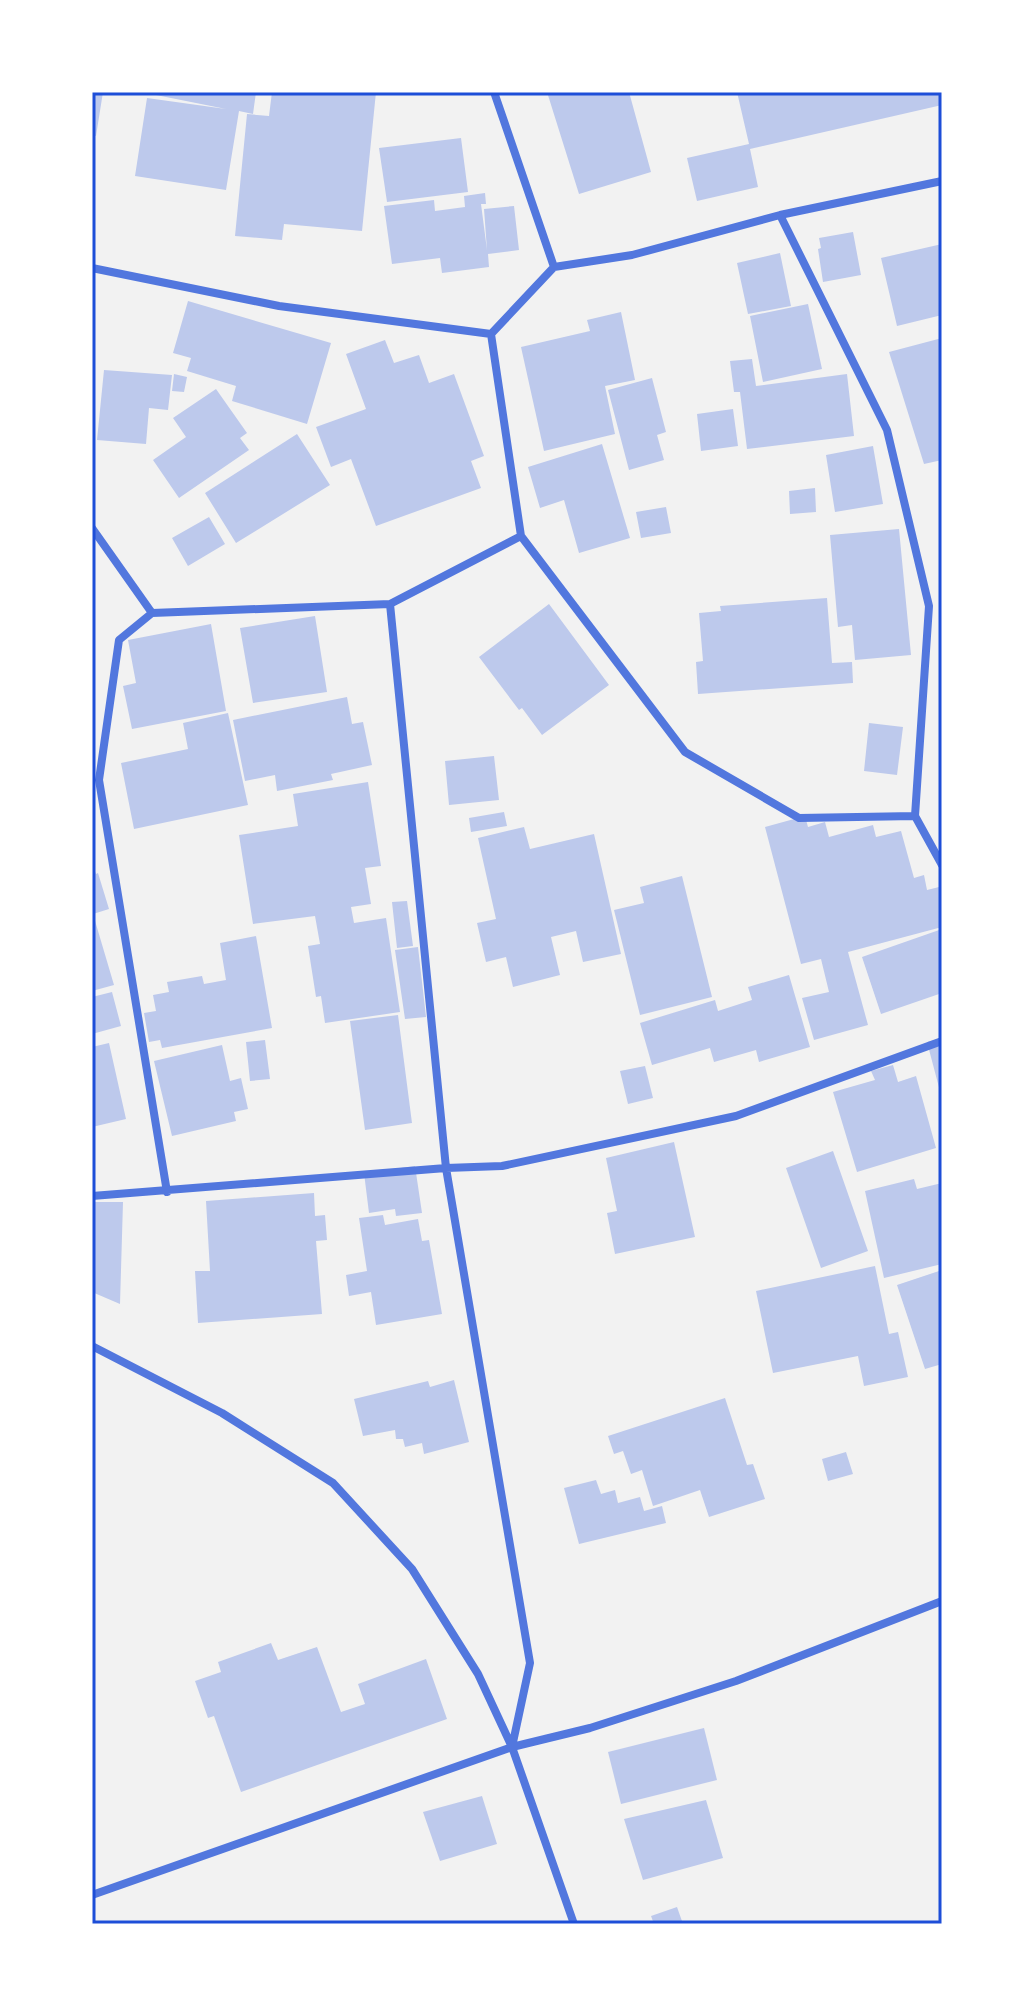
<svg xmlns="http://www.w3.org/2000/svg" width="1034" height="2016" viewBox="0 0 1034 2016" font-family="'PT Sans Narrow',sans-serif">
  <style>
    .building { fill: #bdc9ec }
    .lines { fill: none; stroke-linecap: round; stroke-linejoin: round }
    .minor { stroke: #5277de; stroke-width: 8 }
    .neatline { fill: none; stroke: #1d4ed8; stroke-width: 3 }
  </style>
  <rect width="100%" height="100%" fill="#f2f2f2"/>
  <path class="building" d="M 92,92 L 103,92 L 96,136 L 92,135 Z
    M 141,92 L 256,92 L 253,114 L 239,111 L 226,190 L 135,176 L 147,98 L 226,109 Z
    M 272,92 L 376,92 L 362,231 L 284,224 L 282,240 L 235,236 L 247,114 L 269,116 Z
    M 547,92 L 629,92 L 651,172 L 579,194 Z
    M 737,92 L 942,92 L 942,105 L 750,149 L 758,187 L 697,201 L 687,158 L 749,144 Z
    M 461,138 L 468,192 L 387,202 L 379,148 Z
    M 485,193 L 486,204 L 481,204 L 487,250 L 484,209 L 514,206 L 519,250 L 488,254 L 489,267 L 442,273 L 440,258 L 392,264 L 384,206 L 434,200 L 435,211 L 465,207 L 464,196 Z
    M 853,232 L 861,275 L 823,282 L 818,249 L 821,248 L 819,238 Z
    M 942,244 L 942,315 L 897,326 L 881,258 Z
    M 780,253 L 791,306 L 748,314 L 737,263 Z
    M 188,301 L 331,343 L 307,424 L 232,401 L 236,386 L 187,371 L 191,358 L 173,353 Z
    M 808,304 L 822,369 L 763,382 L 750,316 Z
    M 621,312 L 635,380 L 605,386 L 615,434 L 544,451 L 521,347 L 590,331 L 587,320 Z
    M 942,338 L 942,460 L 924,464 L 889,352 Z
    M 385,340 L 394,363 L 419,355 L 429,383 L 454,374 L 484,456 L 471,461 L 481,488 L 376,526 L 351,459 L 331,467 L 316,427 L 366,409 L 346,354 Z
    M 752,359 L 756,386 L 847,374 L 854,436 L 747,449 L 740,392 L 734,392 L 730,361 Z
    M 104,370 L 172,375 L 168,410 L 149,408 L 146,444 L 97,440 Z
    M 174,374 L 187,377 L 184,392 L 172,391 Z
    M 652,378 L 666,432 L 657,435 L 664,460 L 629,470 L 608,390 Z
    M 216,389 L 247,433 L 240,438 L 249,450 L 179,498 L 153,460 L 186,437 L 173,418 Z
    M 733,409 L 738,446 L 701,451 L 697,414 Z
    M 297,434 L 330,485 L 236,543 L 205,493 Z
    M 602,444 L 630,538 L 579,553 L 564,500 L 540,508 L 528,467 Z
    M 873,446 L 883,504 L 835,512 L 826,455 Z
    M 815,488 L 816,512 L 790,514 L 789,491 Z
    M 666,507 L 671,533 L 641,538 L 636,512 Z
    M 209,517 L 225,544 L 188,566 L 172,538 Z
    M 899,529 L 911,655 L 855,660 L 852,625 L 838,627 L 830,535 Z
    M 827,598 L 832,663 L 852,662 L 853,683 L 698,694 L 696,662 L 703,661 L 699,613 L 721,611 L 720,606 Z
    M 549,604 L 609,685 L 542,735 L 522,708 L 519,710 L 479,657 Z
    M 315,616 L 327,692 L 253,703 L 240,628 Z
    M 211,624 L 226,711 L 132,729 L 123,686 L 136,683 L 128,640 Z
    M 347,697 L 352,724 L 363,722 L 372,765 L 331,774 L 333,780 L 277,791 L 275,775 L 245,781 L 233,720 Z
    M 228,713 L 248,805 L 134,829 L 121,763 L 188,749 L 183,723 Z
    M 869,723 L 903,727 L 897,775 L 864,771 Z
    M 494,756 L 499,800 L 449,805 L 445,761 Z
    M 368,782 L 381,866 L 365,868 L 371,904 L 351,907 L 354,923 L 386,918 L 400,1012 L 325,1023 L 321,996 L 316,997 L 308,946 L 320,944 L 315,916 L 253,924 L 239,835 L 298,826 L 293,794 Z
    M 504,812 L 507,826 L 471,832 L 469,818 Z
    M 805,816 L 808,827 L 825,822 L 829,837 L 873,825 L 876,837 L 901,831 L 914,878 L 924,875 L 927,890 L 939,887 L 942,897 L 942,927 L 848,952 L 868,1025 L 814,1040 L 802,998 L 829,992 L 821,959 L 801,964 L 765,827 Z
    M 524,827 L 530,849 L 594,834 L 621,954 L 583,962 L 576,931 L 551,937 L 560,975 L 513,987 L 506,957 L 486,962 L 477,923 L 496,919 L 478,838 Z
    M 92,864 L 96,874 L 98,873 L 109,909 L 93,914 L 114,985 L 92,991 Z
    M 682,876 L 712,997 L 640,1015 L 614,910 L 644,903 L 640,887 Z
    M 407,901 L 413,946 L 397,948 L 392,902 Z
    M 942,929 L 942,993 L 881,1014 L 862,957 Z
    M 256,936 L 272,1028 L 162,1048 L 160,1040 L 149,1042 L 144,1013 L 156,1011 L 153,995 L 169,992 L 167,982 L 202,976 L 204,984 L 226,980 L 220,943 Z
    M 418,947 L 426,1017 L 405,1019 L 395,950 Z
    M 789,975 L 810,1047 L 759,1062 L 756,1050 L 714,1062 L 710,1048 L 652,1065 L 640,1023 L 715,1000 L 718,1011 L 752,1000 L 748,987 Z
    M 112,992 L 121,1026 L 92,1034 L 92,997 Z
    M 398,1015 L 412,1123 L 365,1130 L 350,1021 Z
    M 942,1038 L 942,1095 L 941,1095 L 927,1042 Z
    M 265,1040 L 270,1079 L 250,1081 L 246,1042 Z
    M 109,1043 L 126,1119 L 92,1127 L 92,1047 Z
    M 222,1045 L 230,1081 L 241,1078 L 248,1109 L 234,1112 L 236,1121 L 172,1136 L 154,1061 Z
    M 893,1065 L 898,1082 L 916,1076 L 936,1148 L 857,1172 L 833,1092 L 875,1080 L 871,1071 Z
    M 645,1066 L 653,1098 L 628,1104 L 620,1071 Z
    M 674,1142 L 695,1237 L 615,1254 L 607,1213 L 617,1211 L 606,1158 Z
    M 833,1151 L 868,1251 L 821,1268 L 786,1168 Z
    M 415,1166 L 422,1213 L 396,1216 L 395,1209 L 369,1213 L 364,1173 Z
    M 914,1179 L 917,1189 L 942,1183 L 942,1264 L 884,1278 L 865,1191 Z
    M 314,1193 L 315,1216 L 325,1215 L 327,1240 L 316,1241 L 322,1314 L 198,1323 L 195,1271 L 210,1271 L 206,1201 Z
    M 92,1202 L 123,1202 L 120,1304 L 92,1292 Z
    M 383,1215 L 385,1225 L 418,1219 L 422,1241 L 429,1240 L 442,1314 L 376,1325 L 371,1292 L 349,1296 L 346,1275 L 367,1271 L 359,1218 Z
    M 875,1266 L 889,1334 L 898,1332 L 908,1377 L 864,1386 L 858,1356 L 773,1373 L 756,1291 Z
    M 942,1270 L 942,1364 L 925,1369 L 897,1285 Z
    M 454,1380 L 469,1442 L 424,1454 L 422,1443 L 405,1447 L 403,1439 L 396,1439 L 395,1430 L 363,1436 L 354,1399 L 428,1381 L 430,1387 Z
    M 725,1398 L 747,1465 L 753,1464 L 765,1499 L 709,1517 L 700,1490 L 653,1506 L 642,1470 L 631,1474 L 623,1451 L 614,1454 L 608,1436 Z
    M 846,1452 L 853,1474 L 828,1481 L 822,1459 Z
    M 596,1480 L 601,1494 L 615,1490 L 618,1503 L 640,1497 L 644,1511 L 662,1506 L 666,1523 L 579,1544 L 564,1488 Z
    M 271,1643 L 278,1660 L 317,1647 L 341,1712 L 365,1704 L 358,1684 L 426,1659 L 447,1719 L 241,1792 L 214,1716 L 208,1718 L 195,1681 L 221,1672 L 218,1662 Z
    M 704,1728 L 717,1780 L 621,1804 L 608,1752 Z
    M 482,1796 L 497,1844 L 440,1861 L 423,1812 Z
    M 706,1800 L 723,1858 L 643,1880 L 624,1819 Z
    M 677,1907 L 683,1924 L 654,1924 L 651,1916 Z"/>
  <g class="lines">
    <path class="minor" d="M 494,92 L 554,267
      M 780,215 L 887,430 L 929,606 L 915,816
      M 92,268 L 279,306 L 491,334
      M 491,334 L 521,536 L 685,752 L 799,818 L 915,816 L 942,865
      M 491,334 L 554,267 L 632,255 L 780,215 L 942,181
      M 92,528 L 152,613 L 390,604 L 521,536
      M 390,604 L 446,1168 L 530,1663 L 512,1747
      M 152,613 L 119,640 L 99,780 L 167,1192
      M 92,1196 L 446,1168 L 502,1166 L 736,1116 L 942,1041
      M 92,1346 L 222,1413 L 333,1483 L 412,1569 L 478,1674 L 512,1747 L 574,1924
      M 92,1895 L 512,1747 L 590,1728 L 736,1681 L 942,1601"/>
  </g>
  <rect width="1034" height="2016" fill="none" stroke="#ffffff" stroke-width="188"/>
  <rect x="94" y="94" width="846" height="1828" class="neatline"/>
</svg>
